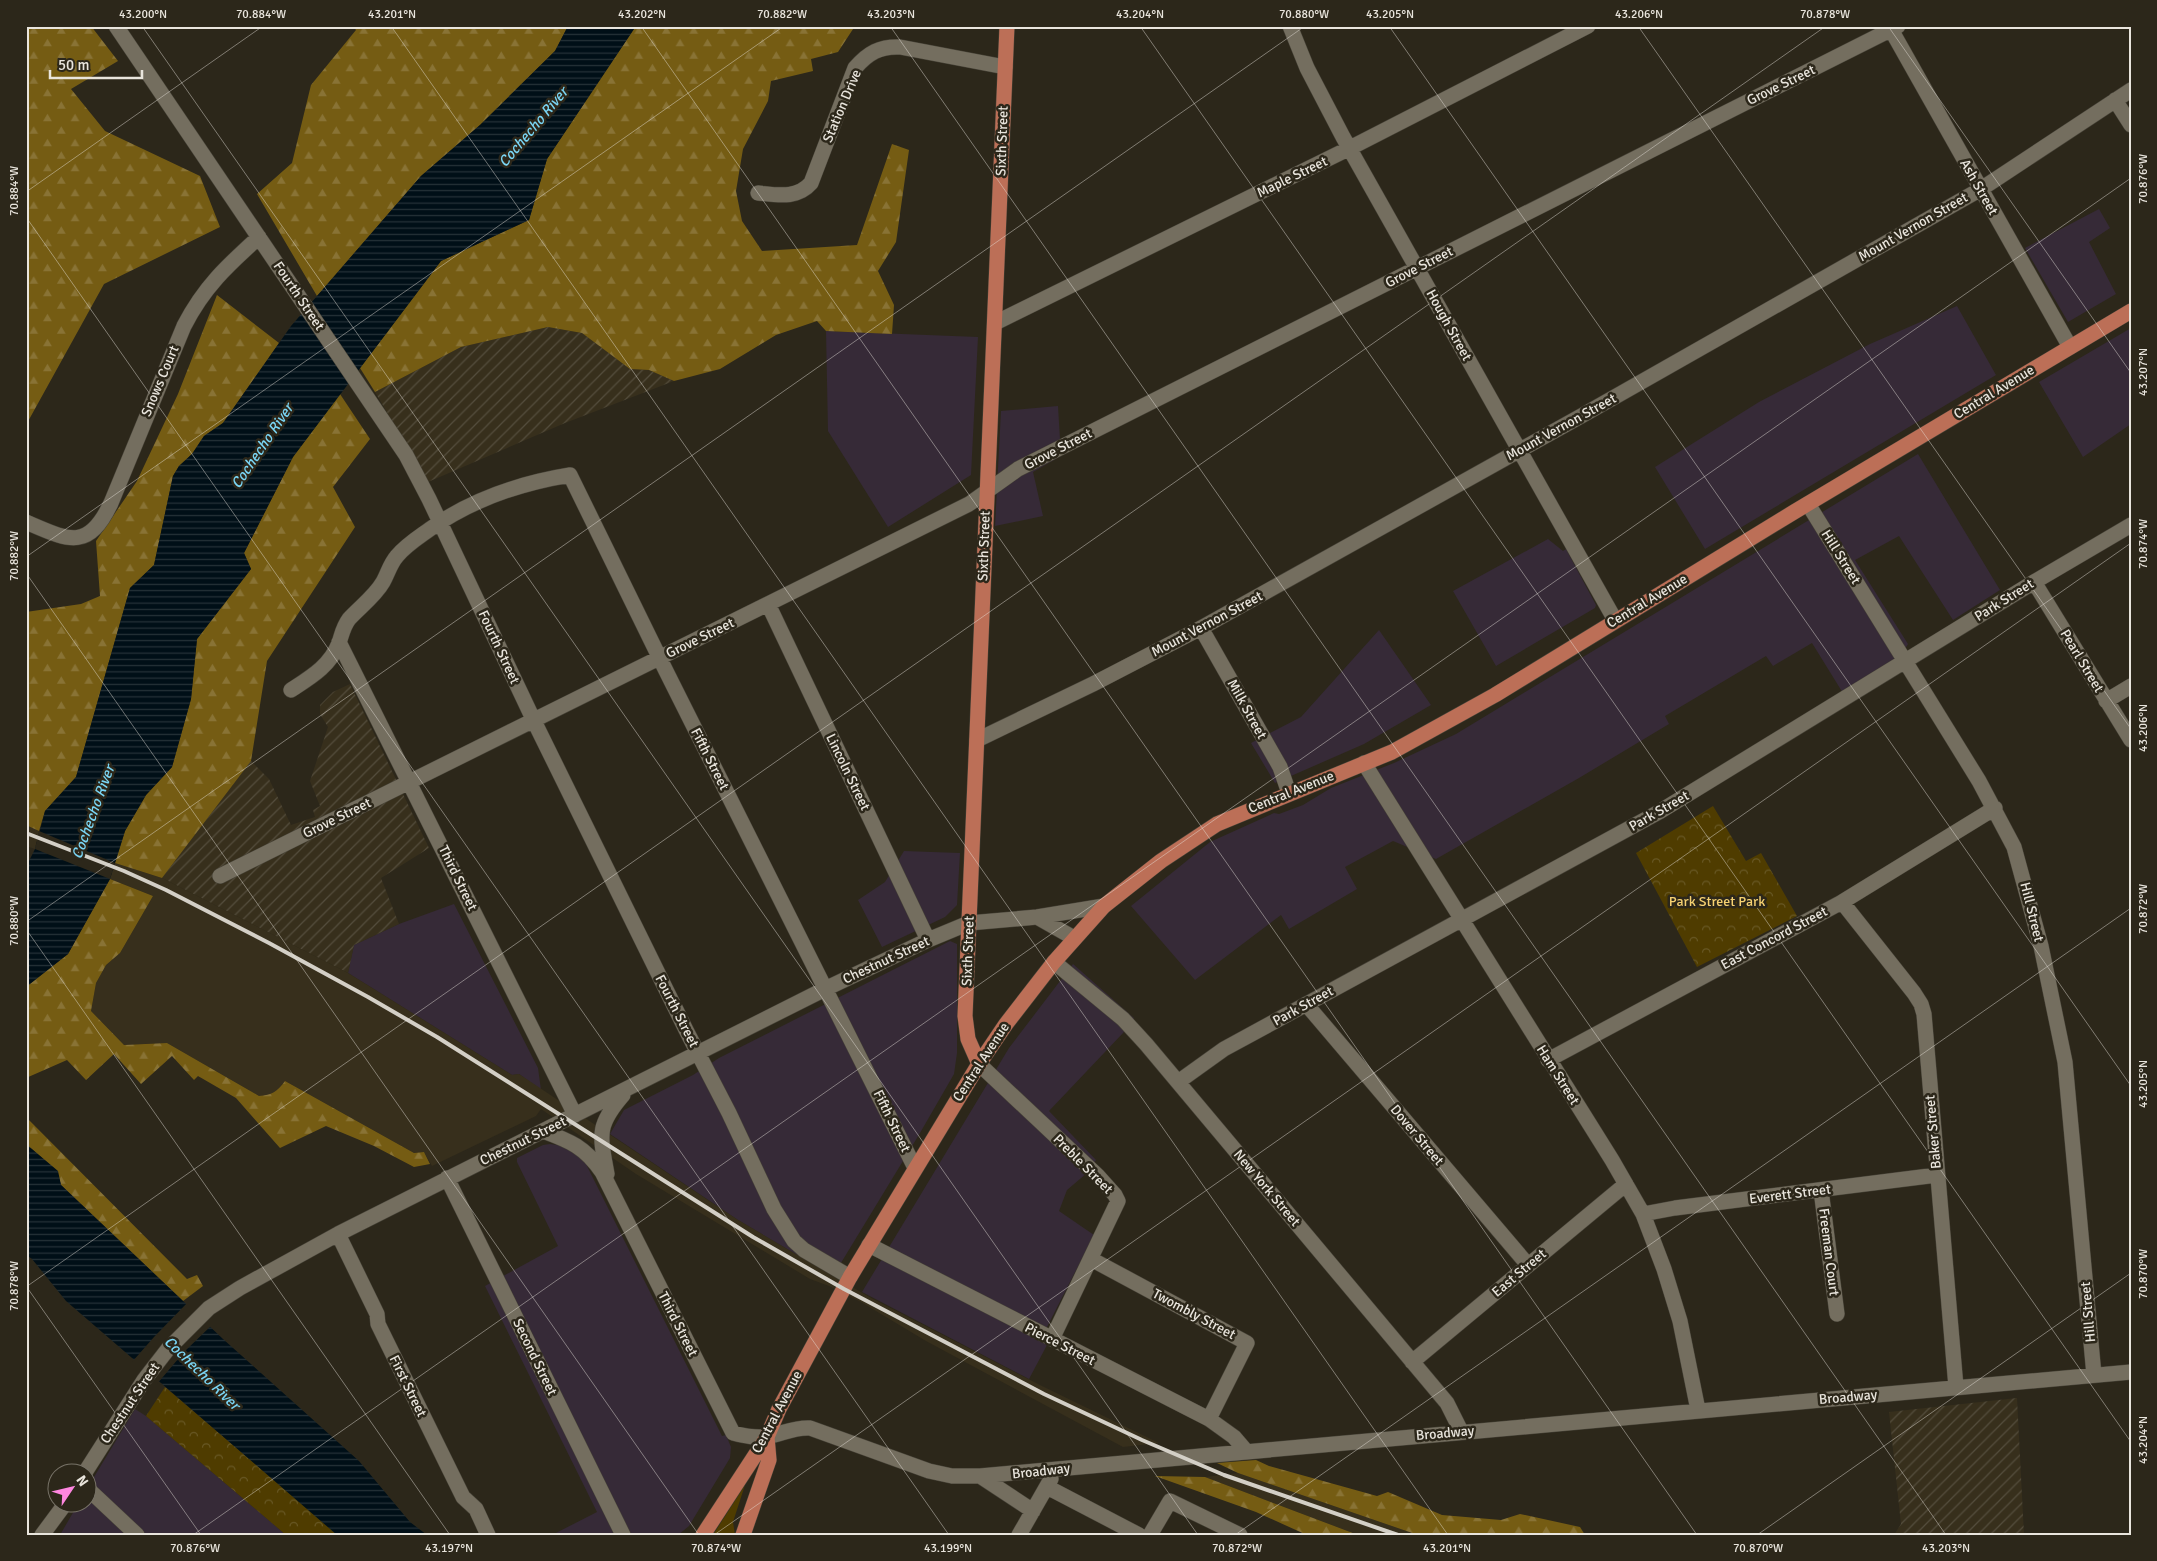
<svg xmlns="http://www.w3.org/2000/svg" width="2157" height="1561" viewBox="0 0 2157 1561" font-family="Signika,sans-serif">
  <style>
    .commercial { fill: #362a37 }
    .industrial { fill: url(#industrial-furrows) }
    .built { fill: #372f1c }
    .grass { fill: #4f3c00 }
    .forest { fill: url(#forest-firs) }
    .park { fill: url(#park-crowns) }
    .water { fill: url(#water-rules) }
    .pier { fill: #2c271a }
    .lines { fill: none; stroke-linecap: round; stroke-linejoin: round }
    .minor-casing { stroke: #474338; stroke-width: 16 }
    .major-casing { stroke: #474338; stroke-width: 16 }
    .minor { stroke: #746e5f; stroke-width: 15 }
    .major { stroke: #bc6f57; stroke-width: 15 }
    .rail { stroke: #d3cfc6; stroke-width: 4 }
    .ticks { fill: none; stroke: #e9e5dd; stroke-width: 1; stroke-opacity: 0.45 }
    .labels { text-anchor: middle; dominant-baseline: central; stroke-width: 5; stroke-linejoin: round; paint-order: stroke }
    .street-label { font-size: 14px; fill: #e9e5dd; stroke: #2c271a }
    .park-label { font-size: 14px; fill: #f6d171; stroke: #2c271a }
    .water-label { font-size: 15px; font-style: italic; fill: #7ad6f5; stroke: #2c271a }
    .neatline { fill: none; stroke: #e9e5dd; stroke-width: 2 }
    .ticks-label { font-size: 12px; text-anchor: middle; fill: #e9e5dd }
  </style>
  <defs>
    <pattern id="industrial-furrows" width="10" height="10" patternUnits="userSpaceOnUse" patternTransform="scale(1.25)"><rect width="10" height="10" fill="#372f1c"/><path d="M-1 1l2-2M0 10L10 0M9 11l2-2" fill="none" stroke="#544d3d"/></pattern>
    <pattern id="forest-firs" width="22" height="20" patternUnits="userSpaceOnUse" patternTransform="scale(1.25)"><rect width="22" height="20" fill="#755c13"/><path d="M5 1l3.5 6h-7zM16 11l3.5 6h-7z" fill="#897335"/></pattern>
    <pattern id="park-crowns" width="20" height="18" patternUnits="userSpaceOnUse" patternTransform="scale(1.25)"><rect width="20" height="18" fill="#4f3c00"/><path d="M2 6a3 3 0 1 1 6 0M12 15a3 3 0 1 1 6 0" fill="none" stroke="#685825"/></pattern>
    <pattern id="water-rules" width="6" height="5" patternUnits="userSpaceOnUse" patternTransform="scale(1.25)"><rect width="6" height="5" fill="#000f17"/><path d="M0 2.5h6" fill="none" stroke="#253238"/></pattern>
  </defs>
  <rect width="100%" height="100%" fill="#2c271a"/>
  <path class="commercial" d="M 2099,209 L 2110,228 L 2089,242 L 2116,294 L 2068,322 L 2025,248 Z
    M 1957,306 L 1996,375 L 1705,549 L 1655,467 L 1759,402 L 1870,344 Z
    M 2131,328 L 2131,424 L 2083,457 L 2039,382 Z
    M 826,331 L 978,337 L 971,475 L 888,527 L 828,431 Z
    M 1058,406 L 1061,456 L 1033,472 L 1043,516 L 995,526 L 1001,411 Z
    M 1918,454 L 2000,590 L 1953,620 L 1899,536 L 1855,560 L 1908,644 L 1893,668 L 1846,698 L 1812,643 L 1773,666 L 1766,656 L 1665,716 L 1669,724 L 1579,778 L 1436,859 L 1393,841 L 1345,867 L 1357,889 L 1289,929 L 1281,915 L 1195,980 L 1131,906 L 1210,842 L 1274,813 L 1279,814 L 1303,805 L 1331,788 L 1394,763 L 1456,734 Z
    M 1548,539 L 1563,551 L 1566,549 L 1596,605 L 1595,608 L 1496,666 L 1453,591 Z
    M 1379,630 L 1431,705 L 1364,744 L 1275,783 L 1251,743 L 1301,717 Z
    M 904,851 L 960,853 L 957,905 L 945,917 L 882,947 L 858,900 L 885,882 Z
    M 454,904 L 538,1068 L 541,1090 L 519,1074 L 512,1075 L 348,973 L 354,945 L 399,924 Z
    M 950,941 L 957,944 L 957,1053 L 954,1074 L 920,1133 L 833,1276 L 738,1220 L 610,1134 L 624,1110 L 693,1075 L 719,1058 Z
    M 1073,964 L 1134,1018 L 1123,1033 L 1049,1111 L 1096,1160 L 1087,1173 L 1067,1190 L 1059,1211 L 1094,1235 L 1047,1327 L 1047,1345 L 1029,1379 L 862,1292 L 1009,1048 Z
    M 550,1144 L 563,1146 L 581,1158 L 586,1164 L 722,1436 L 726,1435 L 731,1447 L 730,1458 L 689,1526 L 678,1535 L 552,1535 L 597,1512 L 485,1286 L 558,1246 L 517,1162 L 517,1158 L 543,1145 Z
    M 135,1409 L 146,1416 L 286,1535 L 60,1535 L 78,1504 L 88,1504 L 88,1487 Z"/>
  <path class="industrial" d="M 548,327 L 582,333 L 630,369 L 649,370 L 674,381 L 565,423 L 428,482 L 375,392 L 461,347 Z
    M 350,684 L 429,848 L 381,878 L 399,924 L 354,945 L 348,973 L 162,878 L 251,761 L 269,779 L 291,825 L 315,817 L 313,810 L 320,806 L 310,781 L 328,727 L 320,714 L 320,705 L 333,692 Z
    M 2017,1398 L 2024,1535 L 1894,1535 L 1901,1524 L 1889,1412 Z"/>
  <path class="built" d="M 26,825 L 39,831 L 35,849 L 26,846 Z
    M 115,863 L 162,878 L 348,973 L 512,1075 L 519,1074 L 738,1220 L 833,1276 L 873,1299 L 1040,1385 L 1159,1443 L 1123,1447 L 926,1341 L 861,1302 L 829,1286 L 810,1279 L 636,1174 L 541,1109 L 536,1116 L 432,1166 L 424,1152 L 414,1153 L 285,1081 L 278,1090 L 270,1096 L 259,1096 L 167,1043 L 124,1045 L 91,1011 L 96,983 L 106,965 L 120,953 L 153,896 L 110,879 Z
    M 1238,1473 L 1418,1535 L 1358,1535 L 1205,1477 Z"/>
  <path class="grass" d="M 745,1485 L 733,1522 L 735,1535 L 713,1535 Z"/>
  <path class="forest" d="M 26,26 L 91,26 L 118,61 L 71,89 L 105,131 L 200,176 L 220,227 L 104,284 L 26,425 Z
    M 353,26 L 568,26 L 555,51 L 480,125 L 421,176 L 317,296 L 257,194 L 292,163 L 311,85 L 356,30 Z
    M 636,26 L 855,26 L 838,52 L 811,59 L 813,71 L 771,81 L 768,101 L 743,149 L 736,191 L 742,221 L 762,251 L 857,245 L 892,144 L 909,150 L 896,242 L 878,271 L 894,305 L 892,334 L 826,331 L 817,321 L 776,335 L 720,369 L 674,381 L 649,370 L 630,369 L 582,333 L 548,327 L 461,347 L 375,392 L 360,368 L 441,261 L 529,220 L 547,159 Z
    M 217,295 L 279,343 L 223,423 L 204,436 L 192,454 L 179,466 L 173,476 L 154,565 L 130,588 L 76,777 L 45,811 L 39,831 L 26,825 L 26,612 L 81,604 L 100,596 L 96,541 L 137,481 L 178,394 Z
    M 340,394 L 370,439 L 333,487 L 355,527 L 267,661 L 251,761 L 162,878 L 115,863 L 125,831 L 146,795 L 172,767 L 191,699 L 197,639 L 251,569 L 244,553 L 293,457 Z
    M 110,879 L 153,896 L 120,953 L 106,965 L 96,983 L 91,1011 L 124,1045 L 167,1043 L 259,1096 C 272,1095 277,1092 285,1081 L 414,1153 L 424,1152 L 430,1164 L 414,1167 L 374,1146 L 326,1126 L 280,1148 L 236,1098 L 198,1076 L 194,1080 L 172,1056 L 141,1084 L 114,1054 L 86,1080 L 67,1060 L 26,1078 L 26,987 L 68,954 Z
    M 26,1117 L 187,1279 L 197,1275 L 203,1286 L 183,1301 L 61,1185 L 57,1171 L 26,1144 Z
    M 1256,1460 L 1269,1466 L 1377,1496 L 1388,1492 L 1442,1515 L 1501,1520 L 1520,1514 L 1580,1527 L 1585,1535 L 1418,1535 L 1238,1473 L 1217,1463 Z
    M 1155,1476 L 1205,1477 L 1358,1535 L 1307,1535 L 1256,1512 Z"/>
  <path class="park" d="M 1713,806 L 1746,861 L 1761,853 L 1797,916 L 1697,967 L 1636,853 Z
    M 165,1387 L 334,1531 L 337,1535 L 286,1535 L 146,1416 Z"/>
  <path class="water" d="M 568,26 L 636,26 L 547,159 L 529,220 L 441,261 L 293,457 L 244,553 L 251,569 L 197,639 L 191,699 L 172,767 L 146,795 L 125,831 L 110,879 L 68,954 L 26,987 L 26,867 L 35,849 L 45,811 L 76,777 L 130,588 L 154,565 L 173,476 L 179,466 L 192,454 L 204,436 L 223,423 L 291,326 L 421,176 L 480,125 L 555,51 Z
    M 26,1144 L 58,1171 L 61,1185 L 223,1339 L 359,1461 L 410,1522 L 427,1535 L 337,1535 L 66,1301 L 32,1259 L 26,1255 Z"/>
  <path class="pier" d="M 39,831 L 115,863 L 110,879 L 35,849 Z
    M 188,1302 L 212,1325 L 184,1352 L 157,1384 L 132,1362 L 154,1337 Z"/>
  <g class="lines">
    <g class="minor-casing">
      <path id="minor" d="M 116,26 L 406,455 L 429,499 L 534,721 L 686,1030 L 729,1113 L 774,1209 L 794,1241 L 804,1250 L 850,1277
        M 1290,26 L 1307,68 L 1343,137 L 1615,620
        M 1889,26 L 2070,347
        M 2115,100 L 2131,125
        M 758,193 C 778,195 797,199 811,183 L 855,68 C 868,53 880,46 900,47 L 1005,67
        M 995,323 L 1350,148 L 1588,26
        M 1808,504 L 1979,781 L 2014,847 L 2041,946 L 2065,1062 L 2094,1375
        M 26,522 C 68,540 88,552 111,503 L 184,326 C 204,287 227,266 259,237
        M 2034,582 L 2131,740
        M 768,604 L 928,940
        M 1201,628 L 1280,767 L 1289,793
        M 339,642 L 575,1115
        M 291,690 C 311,677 330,666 339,643 C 342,634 343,627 349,619 C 360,607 375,596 383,582 C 388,573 390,564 397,556 C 406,545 419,537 430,529 C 471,500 521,483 570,475 L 666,671 L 915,1168
        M 2106,701 L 2131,686
        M 977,740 L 1093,684 L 1201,628 L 1583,415 L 1981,189 L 2131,90
        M 1364,763 L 1612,1160 L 1643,1214 L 1664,1269 L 1680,1321 L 1698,1410
        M 220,876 L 969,504 L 1018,469 L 1898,26
        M 1842,902 L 1914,993 L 1921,1004 L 1924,1014 L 1956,1387
        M 1037,917 L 1074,938
        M 1054,962 L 1123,1019 L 1146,1044 L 1447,1403 L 1461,1431
        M 1306,1004 L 1528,1265
        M 1548,1060 L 1842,902 L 1995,808
        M 979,1064 L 1098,1176 L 1115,1195 L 1118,1201 L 1052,1339
        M 1178,1082 L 1224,1049 L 1659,812 L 2034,582 L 2131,525
        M 543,1131 C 570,1141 585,1147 602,1172 L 733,1433 C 745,1436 758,1439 770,1436 C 784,1433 795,1427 810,1428 L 929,1471 L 952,1476 L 980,1476 L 2131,1372
        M 607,1174 C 600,1135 596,1126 623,1095
        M 447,1178 L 623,1535
        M 1821,1190 L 1837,1314
        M 1643,1214 L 1675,1208 L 1937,1175
        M 338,1234 L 377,1314 L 378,1324 L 463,1497 L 476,1509 L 488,1535
        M 869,1245 L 1209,1419 L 1234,1437 L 1246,1451
        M 1091,1259 L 1247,1343 L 1209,1419
        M 1412,1362 L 1626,1184
        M 84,1474 L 144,1380 L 168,1349 L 209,1308 L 240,1288 L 338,1234 L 825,989 L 928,940 L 969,923 L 1037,917 L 1104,906
        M 980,1476 L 1033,1511
        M 1047,1487 L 1139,1535
        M 88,1489 L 137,1535
        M 42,1535 L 65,1504
        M 1019,1535 L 1051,1479
        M 1150,1535 L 1170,1501 L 1240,1535"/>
    </g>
    <g class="major-casing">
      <path id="major" d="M 979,1064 L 968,1039 L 965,1016 L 1007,26
        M 703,1535 L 767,1437 L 779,1409 L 850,1277 L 979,1064 L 1006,1024 L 1054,962 L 1104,906 L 1161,861 L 1217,824 L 1392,752 L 1495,695 L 1794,512 L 2131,311
        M 743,1535 L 769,1460 L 767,1437"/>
    </g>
    <use href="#minor" class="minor"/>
    <use href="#major" class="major"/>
    <path class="rail" d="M 26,833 L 124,871 L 166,890 L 269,943 L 368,997 L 437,1037 L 753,1237 L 844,1289 L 1044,1394 L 1142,1440 L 1224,1475 L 1398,1535"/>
  </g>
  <path class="ticks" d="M 142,26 L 1198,1535M 391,26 L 1448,1535M 641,26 L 1697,1535M 890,26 L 1946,1535M 1140,26 L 2131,1442M 1389,26 L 2131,1086M 1638,26 L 2131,729M 1888,26 L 2131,373M 26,192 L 263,26M 26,217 L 949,1535M 26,557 L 784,26M 26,573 L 699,1535M 26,922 L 1305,26M 26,929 L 450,1535M 26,1286 L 201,1535M 26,1287 L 1826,26M 193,1535 L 2131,178M 714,1535 L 2131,543M 1235,1535 L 2131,908M 1757,1535 L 2131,1273"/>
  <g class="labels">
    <g class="street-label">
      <text transform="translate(1781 85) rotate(-26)">Grove Street</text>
      <text transform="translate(842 106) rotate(-67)">Station Drive</text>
      <text transform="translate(1002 141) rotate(-88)">Sixth Street</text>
      <text transform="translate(1292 177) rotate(-26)">Maple Street</text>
      <text transform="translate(1979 187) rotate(60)">Ash Street</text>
      <text transform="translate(1913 227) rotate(-30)">Mount Vernon Street</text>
      <text transform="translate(1419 267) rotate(-27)">Grove Street</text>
      <text transform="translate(299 296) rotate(56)">Fourth Street</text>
      <text transform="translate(1449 325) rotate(61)">Hough Street</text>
      <text transform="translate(160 381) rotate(-67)">Snows Court</text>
      <text transform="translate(1994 392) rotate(-31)">Central Avenue</text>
      <text transform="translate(1561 427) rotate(-29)">Mount Vernon Street</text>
      <text transform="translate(1058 449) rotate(-27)">Grove Street</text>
      <text transform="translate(984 546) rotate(-88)">Sixth Street</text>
      <text transform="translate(1841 557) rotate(58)">Hill Street</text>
      <text transform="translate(2004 600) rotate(-32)">Park Street</text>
      <text transform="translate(1647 601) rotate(-31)">Central Avenue</text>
      <text transform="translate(1207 624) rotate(-28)">Mount Vernon Street</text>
      <text transform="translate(700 638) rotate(-26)">Grove Street</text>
      <text transform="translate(499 647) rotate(65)">Fourth Street</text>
      <text transform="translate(2082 661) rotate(59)">Pearl Street</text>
      <text transform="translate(1247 709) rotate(61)">Milk Street</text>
      <text transform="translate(710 759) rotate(63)">Fifth Street</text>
      <text transform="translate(848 772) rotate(64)">Lincoln Street</text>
      <text transform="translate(1291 792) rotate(-22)">Central Avenue</text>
      <text transform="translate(1659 811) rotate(-30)">Park Street</text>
      <text transform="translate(337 818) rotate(-26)">Grove Street</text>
      <text transform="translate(458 878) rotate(64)">Third Street</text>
      <text transform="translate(2032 912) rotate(76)">Hill Street</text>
      <text transform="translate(1774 938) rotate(-28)">East Concord Street</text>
      <text transform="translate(968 951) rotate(-88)">Sixth Street</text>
      <text transform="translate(886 960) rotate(-25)">Chestnut Street</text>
      <text transform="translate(1303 1006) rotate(-29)">Park Street</text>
      <text transform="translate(677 1011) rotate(63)">Fourth Street</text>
      <text transform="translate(981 1062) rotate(-57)">Central Avenue</text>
      <text transform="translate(1558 1075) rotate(58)">Ham Street</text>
      <text transform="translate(892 1121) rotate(64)">Fifth Street</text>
      <text transform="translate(1933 1132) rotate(-95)">Baker Street</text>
      <text transform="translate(1417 1135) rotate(50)">Dover Street</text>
      <text transform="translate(523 1141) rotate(-26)">Chestnut Street</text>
      <text transform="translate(1083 1164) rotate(45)">Preble Street</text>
      <text transform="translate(1267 1188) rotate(50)">New York Street</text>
      <text transform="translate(1790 1194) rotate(-7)">Everett Street</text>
      <text transform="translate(1829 1252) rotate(83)">Freeman Court</text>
      <text transform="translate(1519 1273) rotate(-40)">East Street</text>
      <text transform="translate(2088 1312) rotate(-95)">Hill Street</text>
      <text transform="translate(1194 1314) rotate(28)">Twombly Street</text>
      <text transform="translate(678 1324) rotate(63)">Third Street</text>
      <text transform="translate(1060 1344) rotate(27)">Pierce Street</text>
      <text transform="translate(535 1357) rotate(64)">Second Street</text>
      <text transform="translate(408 1386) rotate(64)">First Street</text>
      <text transform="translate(1848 1397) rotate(-5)">Broadway</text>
      <text transform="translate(130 1403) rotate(-56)">Chestnut Street</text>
      <text transform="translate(777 1412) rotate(-62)">Central Avenue</text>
      <text transform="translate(1445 1433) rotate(-5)">Broadway</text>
      <text transform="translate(1041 1471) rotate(-6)">Broadway</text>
    </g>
    <g class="park-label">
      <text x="1717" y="901">Park Street Park</text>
    </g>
    <g class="water-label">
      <text transform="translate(533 127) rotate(-50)">Cochecho River</text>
      <text transform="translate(262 446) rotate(-56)">Cochecho River</text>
      <text transform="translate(93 812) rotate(-70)">Cochecho River</text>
      <text transform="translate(202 1373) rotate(44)">Cochecho River</text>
    </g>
  </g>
  <rect width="2157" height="1561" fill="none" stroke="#2c271a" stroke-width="55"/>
  <g transform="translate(72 1488) rotate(55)"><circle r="24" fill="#2c271a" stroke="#787368"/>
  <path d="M0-4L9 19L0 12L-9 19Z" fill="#fe86e0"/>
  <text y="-8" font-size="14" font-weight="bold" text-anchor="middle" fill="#e9e5dd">N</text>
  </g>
  <path d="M50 70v8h92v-8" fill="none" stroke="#e9e5dd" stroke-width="2.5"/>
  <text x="58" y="70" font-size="15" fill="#e9e5dd" stroke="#2c271a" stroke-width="4" paint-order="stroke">50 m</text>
  <rect x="28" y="28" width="2102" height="1506" class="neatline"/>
  <g class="ticks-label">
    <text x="143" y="18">43.200°N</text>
    <text x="261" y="18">70.884°W</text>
    <text x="392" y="18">43.201°N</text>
    <text x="642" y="18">43.202°N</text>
    <text x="782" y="18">70.882°W</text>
    <text x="891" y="18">43.203°N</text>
    <text x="1140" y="18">43.204°N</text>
    <text x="1304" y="18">70.880°W</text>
    <text x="1390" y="18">43.205°N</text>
    <text x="1639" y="18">43.206°N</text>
    <text x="1825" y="18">70.878°W</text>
    <text transform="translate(2143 179) rotate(-90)" y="4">70.876°W</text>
    <text transform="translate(14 191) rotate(-90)" y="4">70.884°W</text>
    <text transform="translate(2143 372) rotate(-90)" y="4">43.207°N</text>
    <text transform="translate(2143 544) rotate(-90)" y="4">70.874°W</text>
    <text transform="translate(14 556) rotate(-90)" y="4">70.882°W</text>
    <text transform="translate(2143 728) rotate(-90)" y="4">43.206°N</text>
    <text transform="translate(2143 909) rotate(-90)" y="4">70.872°W</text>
    <text transform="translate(14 921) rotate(-90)" y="4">70.880°W</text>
    <text transform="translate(2143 1084) rotate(-90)" y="4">43.205°N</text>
    <text transform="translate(2143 1274) rotate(-90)" y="4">70.870°W</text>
    <text transform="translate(14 1286) rotate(-90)" y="4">70.878°W</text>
    <text transform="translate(2143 1440) rotate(-90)" y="4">43.204°N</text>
    <text x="195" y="1552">70.876°W</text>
    <text x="449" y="1552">43.197°N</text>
    <text x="716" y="1552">70.874°W</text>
    <text x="948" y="1552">43.199°N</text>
    <text x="1237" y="1552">70.872°W</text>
    <text x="1447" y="1552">43.201°N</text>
    <text x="1758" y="1552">70.870°W</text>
    <text x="1946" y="1552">43.203°N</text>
  </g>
</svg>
